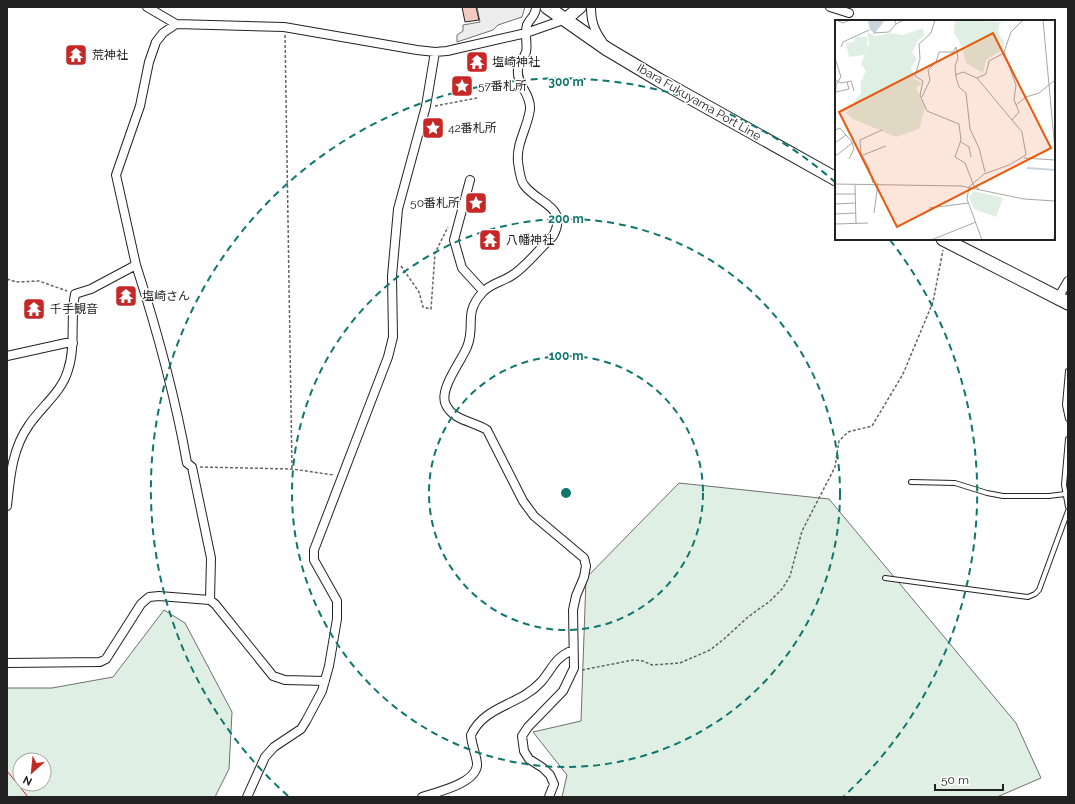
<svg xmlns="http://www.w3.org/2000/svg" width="1075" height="804" viewBox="0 0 1075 804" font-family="Raleway,'Noto Sans JP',sans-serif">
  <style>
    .green { fill: #e0efe3; stroke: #6f6f6f; fill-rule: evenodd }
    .parking { fill: #ededed; stroke: #6f6f6f }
    .building { fill: #f3c9c0; stroke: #222 }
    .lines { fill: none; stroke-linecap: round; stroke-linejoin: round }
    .lane-casing { stroke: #222; stroke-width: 6 }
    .street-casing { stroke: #222; stroke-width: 10 }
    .secondary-casing { stroke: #222; stroke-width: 14 }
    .primary-casing { stroke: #222; stroke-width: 15 }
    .path { stroke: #646464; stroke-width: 1.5; stroke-dasharray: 3 2; stroke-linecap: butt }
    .lane { stroke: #fff; stroke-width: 4 }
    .street { stroke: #fff; stroke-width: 8 }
    .secondary { stroke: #fff; stroke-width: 12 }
    .primary { stroke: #fff; stroke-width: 13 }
    .power { stroke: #c62828; stroke-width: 1; stroke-dasharray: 14 3 2 3; stroke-linecap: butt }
    .ring { fill: none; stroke: #0f766e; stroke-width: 2; stroke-dasharray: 7 5 }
    .labels { text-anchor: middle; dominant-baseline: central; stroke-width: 3; stroke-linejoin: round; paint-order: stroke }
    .poi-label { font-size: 12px; fill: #222; stroke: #fff; text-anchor: start }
    .street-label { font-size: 12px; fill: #222; stroke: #fff }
    .inset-river { fill: none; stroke: #c7d3dd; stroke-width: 2 }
    .inset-road { fill: none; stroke: #a7a7a7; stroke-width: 1 }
    .view { fill: #e8590c; fill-opacity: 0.15; stroke: #e8590c; stroke-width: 2 }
    .inset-edge { fill: none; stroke: #222; stroke-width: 2 }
    .centre { fill: #0f766e; stroke: #fff; stroke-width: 2 }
    .ring-label { font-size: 12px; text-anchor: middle; font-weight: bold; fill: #0f766e; stroke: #fff; stroke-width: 3; stroke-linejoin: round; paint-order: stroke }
  </style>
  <rect width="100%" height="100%" fill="#fff"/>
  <path class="green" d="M 679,483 L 829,499 L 1016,723 L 1041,778 L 997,797 L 562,797 L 567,775 L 533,732 L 581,721 L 586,578 Z
    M 164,610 L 185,623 L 232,712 L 229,769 L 215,797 L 7,797 L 7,688 L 52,688 L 113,677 ZM 20,760 L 44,760 L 44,784 L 20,784 Z"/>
  <path class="parking" d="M 477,7 L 525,7 L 522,17 L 498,25 L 493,30 L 457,42 L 457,35 L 463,31 L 463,25 L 480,22 Z"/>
  <path class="building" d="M 462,7 L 476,7 L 479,20 L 465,22 Z"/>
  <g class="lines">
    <g class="lane-casing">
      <path id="lane" d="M 1068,371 L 1065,405 L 1068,419
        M 1068,439 L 1064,485 L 1068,507
        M 911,482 L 955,483 L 987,493 L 1003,496 L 1049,496 L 1065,494
        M 885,578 L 1028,597 L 1035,594 L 1039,590 L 1068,511"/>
    </g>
    <g class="street-casing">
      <path id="street" d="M 147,7 L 176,24
        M 536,7 C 536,16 530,18 527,25 C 524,34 528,44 526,52 C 524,58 519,63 518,69 C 516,84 531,94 530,109 C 528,127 516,143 518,162 C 519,168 520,180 524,185 C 538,204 569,206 553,236 C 541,247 524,269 511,276 C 502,282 489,284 482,293 C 463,314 476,326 467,347 C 461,362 438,390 446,405 C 454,421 473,421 487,430 L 523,501 L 534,516 L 584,558 L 586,566 L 584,577 L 576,596 L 573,610 L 574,668 L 563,691 L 528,727 L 522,736 L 524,751 L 529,759 L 543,768 L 550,775 L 554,784 L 549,797
        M 591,7 C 591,21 594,30 602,41
        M 830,7 L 849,13
        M 470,180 L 454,240 L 462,268 L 483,291
        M 1058,298 L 1068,281
        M 7,356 L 66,343 L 73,343
        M 7,506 C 10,477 12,449 29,425 C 41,407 62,392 68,370 C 76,346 70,319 75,294 L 91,289 L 136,265 L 116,175 L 140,106 L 149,62 L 156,42 L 163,33 L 176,24 L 284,27 L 417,50 L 435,52 L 447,51 L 526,33 L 566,19
        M 210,600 L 215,604 L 273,676 L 285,680 L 325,681
        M 7,663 L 100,662 L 106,659 L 141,604 L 149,597 L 159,596 L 210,600 L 211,558 L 192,467 L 187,463 C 175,396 157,330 136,265
        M 247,797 L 265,757 L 274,747 L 301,729 L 306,721 L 322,691 L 329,666 L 337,619 L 337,601 L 314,560 L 314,550 L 388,357 L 393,337 L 392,276 L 398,209 L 426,106 L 435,52
        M 422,797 C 437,792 474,784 477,766 C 478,759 471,744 471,735 C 485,705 519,706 541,682 C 553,668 554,658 573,650"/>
    </g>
    <g class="secondary-casing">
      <path id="secondary" d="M 566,19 L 580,7"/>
    </g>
    <g class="primary-casing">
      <path id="primary" d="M 547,7 L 607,49 L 659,80 L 836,179
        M 943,239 L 1068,303"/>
    </g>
    <path class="path" d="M 285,35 L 292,469
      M 435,106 L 477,98
      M 401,266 L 419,292 L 423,307 L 431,309 L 435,253 L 448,227
      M 7,279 L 16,282 L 39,281 L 67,291
      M 200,467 L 292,469 L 334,475
      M 582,670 L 633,660 L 643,661 L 652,665 L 680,663 L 710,650 L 724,639 L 748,617 L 770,601 L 782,589 L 790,576 L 802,531 L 835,467 L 839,441 L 848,432 L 872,426 L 903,374 L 933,302 L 943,250"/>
    <use href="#lane" class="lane"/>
    <use href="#street" class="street"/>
    <use href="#secondary" class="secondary"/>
    <use href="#primary" class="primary"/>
    <path class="power" d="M 7,771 L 28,797"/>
  </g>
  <g class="ring">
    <circle cx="566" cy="493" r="137"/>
    <circle cx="566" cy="493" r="274"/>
    <path d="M288 796A411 411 0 0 1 836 183M890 240A411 411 0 0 1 844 796"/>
  </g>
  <defs>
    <g id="temple-square" transform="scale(1.15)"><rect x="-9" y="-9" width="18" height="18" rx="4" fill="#c62828" stroke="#fff"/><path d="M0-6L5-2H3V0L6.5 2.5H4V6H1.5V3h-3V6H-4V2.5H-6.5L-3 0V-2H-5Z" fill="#fff"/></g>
    <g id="sight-square" transform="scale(1.15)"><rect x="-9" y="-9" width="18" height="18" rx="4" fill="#c62828" stroke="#fff"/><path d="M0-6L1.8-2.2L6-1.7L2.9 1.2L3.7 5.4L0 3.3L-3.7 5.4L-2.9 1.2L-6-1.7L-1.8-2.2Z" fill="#fff"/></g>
  </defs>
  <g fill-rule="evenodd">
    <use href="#temple-square" x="76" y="55"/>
    <use href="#temple-square" x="477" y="62"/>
    <use href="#sight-square" x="462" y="86"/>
    <use href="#sight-square" x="433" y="128"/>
    <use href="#sight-square" x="476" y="203"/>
    <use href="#temple-square" x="490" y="240"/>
    <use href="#temple-square" x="126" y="296"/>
    <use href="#temple-square" x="34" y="309"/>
  </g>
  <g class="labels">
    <g class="poi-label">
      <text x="92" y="55">荒神社</text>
      <text x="492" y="62">塩崎神社</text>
      <text x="478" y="86">57番札所</text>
      <text x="448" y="128">42番札所</text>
      <text x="460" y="203" text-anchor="end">50番札所</text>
      <text x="506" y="240">八幡神社</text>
      <text x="142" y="296">塩崎さん</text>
      <text x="50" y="309">千手観音</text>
    </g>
    <g class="street-label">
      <text transform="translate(699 102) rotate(30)">Ibara Fukuyama Port Line</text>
    </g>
  </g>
  <g transform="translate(835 20)">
    <rect width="220" height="220" fill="#fff"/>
    <path d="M 120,0 L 172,2 L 165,3 L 163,12 L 169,22 L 168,29 L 151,40 L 148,53 L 131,43 L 127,27 L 119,13 ZM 88,8 L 89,16 L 83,20 L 77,33 L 82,38 L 76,48 L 79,59 L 87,63 L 81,68 L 90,88 L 84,109 L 61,117 L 18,99 L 11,93 L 26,73 L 26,61 L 31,51 L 26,44 L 34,23 L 32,12 L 40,16 L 56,13 L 68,15 ZM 20,17 L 32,17 L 32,29 L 29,35 L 14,37 L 11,23 L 19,22 ZM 139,171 L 168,178 L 161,197 L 139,189 L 134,177 Z" fill="#e0efe3"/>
    <path d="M 50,0 L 40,13 L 35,10 L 33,1 Z" fill="#c7d3dd"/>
    <path class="inset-river" d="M 192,148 L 220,150"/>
    <path class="inset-road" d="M 1,0 L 8,3 L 15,0M 60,0 L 61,4 L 69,0M 100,0 L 96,13 L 84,24 L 85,39 L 80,56 L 88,61 L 85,75 L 92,91 L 124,104 L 126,120 L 120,137 L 130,143 L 139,166 L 144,169M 208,0 L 220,130M 38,13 L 54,12 L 61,4M 6,27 L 8,22 L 34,10M 169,33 L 154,41 L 151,54 L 142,58 L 177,100M 120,55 L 128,52 L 142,58M 0,60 L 6,63 L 16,61 L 19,71M 1,72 L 14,69 L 12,62M 87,77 L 95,60 L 93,50 L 101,42 L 104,32 L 118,32 L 121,27 L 123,38 L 120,46 L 121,57 L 124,67 L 131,73 L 135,109 L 144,128 L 150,152M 0,83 L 1,65 L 6,57 L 1,41M 181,85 L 191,77 L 204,73 L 220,60M 0,110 L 5,108 L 17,122 L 19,129 L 14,139M 126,122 L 134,127 L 136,137M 0,123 L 11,115M 0,133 L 2,135 L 17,123M 28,135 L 51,126M 189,138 L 220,140M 38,163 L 34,148 L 26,133 L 25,120 L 47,110M 0,164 L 126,166 L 189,179 L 220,181M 20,165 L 21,204M 0,174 L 21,174M 0,184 L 21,183M 94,188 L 134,183M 39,193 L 43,163M 0,194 L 21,193M 0,204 L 33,203M 96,220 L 141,202M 147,220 L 132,179 L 134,167 L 149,154 L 174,145 L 191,135 L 187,112 L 177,100 L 184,92 L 179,80 L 181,65 L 169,32 L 176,12 L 188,0M 219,220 L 220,207"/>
    <path class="view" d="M 158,13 L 216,128 L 62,207 L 4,92 Z"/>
    <rect width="220" height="220" class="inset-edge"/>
  </g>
  <circle cx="566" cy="493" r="6" class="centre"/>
  <g class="ring-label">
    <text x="566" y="86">300 m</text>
    <text x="566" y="223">200 m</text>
    <text x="566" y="360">100 m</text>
  </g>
  <rect width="1075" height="804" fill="none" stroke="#222222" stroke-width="16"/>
  <g transform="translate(32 772) rotate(207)"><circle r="19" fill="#ffffff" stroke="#a7a7a7"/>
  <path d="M0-3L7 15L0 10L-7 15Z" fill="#c62828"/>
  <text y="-6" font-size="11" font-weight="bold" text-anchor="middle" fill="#222222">N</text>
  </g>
  <path d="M935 784v6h68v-6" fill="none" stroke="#222222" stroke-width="2"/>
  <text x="941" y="784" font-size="12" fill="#222222" stroke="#ffffff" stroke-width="3" paint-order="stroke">50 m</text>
</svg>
